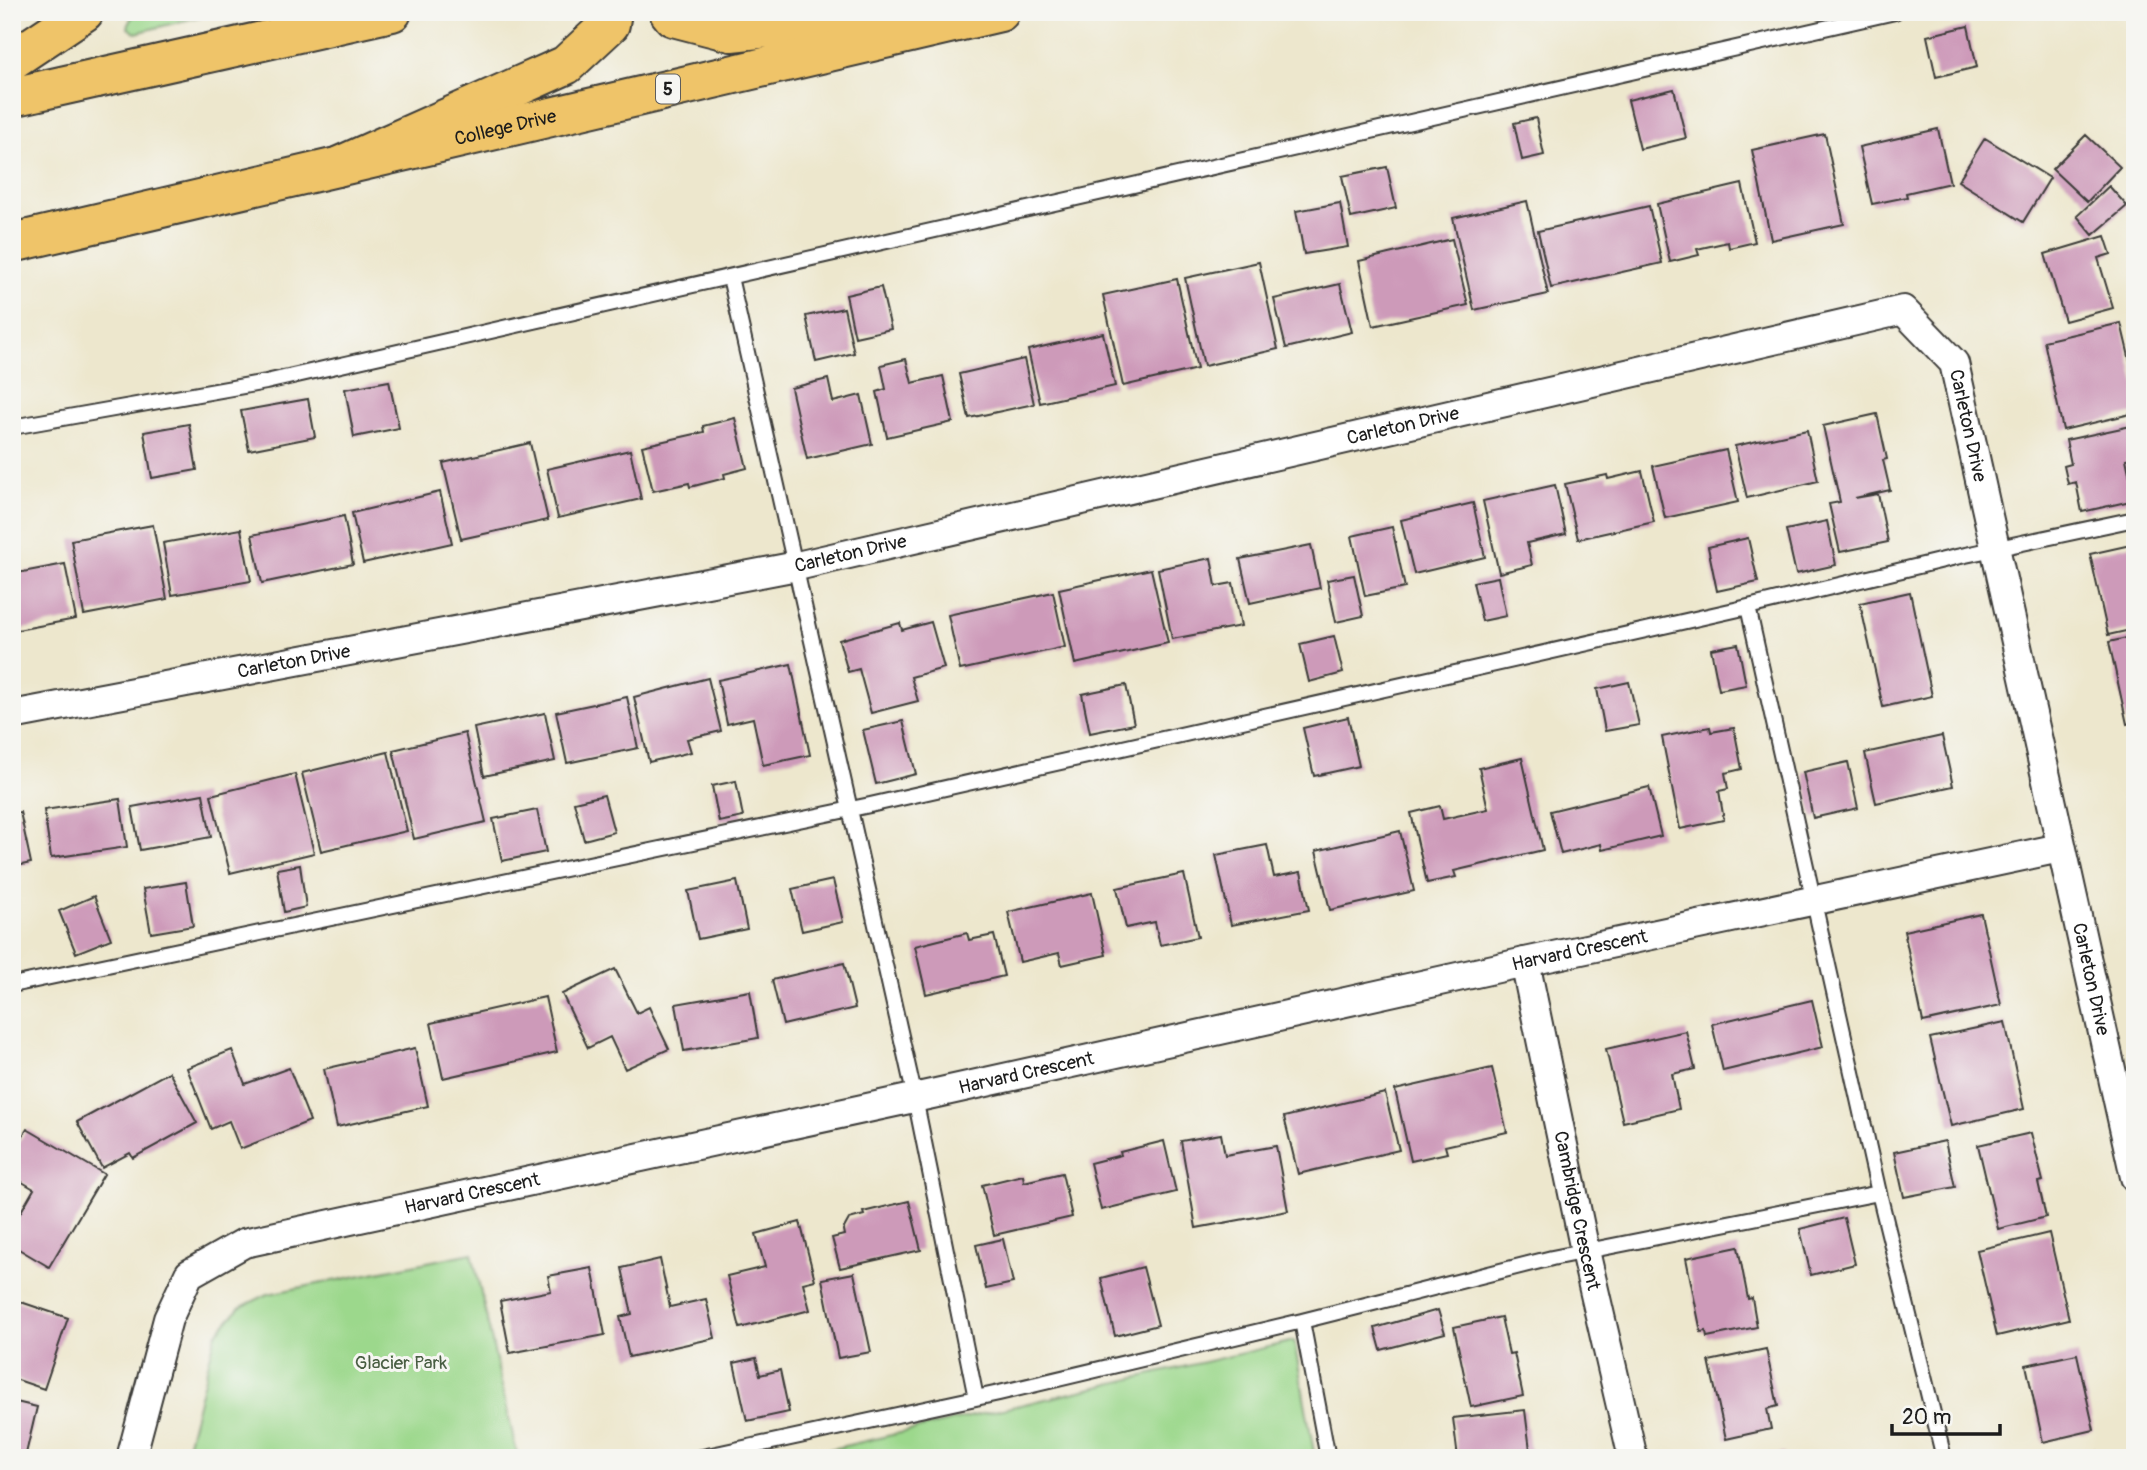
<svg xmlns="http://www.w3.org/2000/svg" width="2147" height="1470" viewBox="0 0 2147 1470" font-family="Pangolin,sans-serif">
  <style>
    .green { fill: #9cd88c; stroke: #5c7a54; stroke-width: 2 }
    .building { fill: #cd9ab9 }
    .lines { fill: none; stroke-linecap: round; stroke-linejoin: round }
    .service-casing { stroke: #3b3a37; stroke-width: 18 }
    .minor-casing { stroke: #3b3a37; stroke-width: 32 }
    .primary-casing { stroke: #3b3a37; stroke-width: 42 }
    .motorway-casing { stroke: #3b3a37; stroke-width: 42 }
    .service { stroke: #fff; stroke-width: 14 }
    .minor { stroke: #fff; stroke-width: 28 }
    .primary { stroke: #efc469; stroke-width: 38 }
    .motorway { stroke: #efc469; stroke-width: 38 }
    .labels { text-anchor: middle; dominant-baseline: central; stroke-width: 6; stroke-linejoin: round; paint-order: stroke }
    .shield { fill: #f6f6f2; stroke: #5d5d5c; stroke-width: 2 }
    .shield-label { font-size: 18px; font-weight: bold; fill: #1c1c1c }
    .street-label { font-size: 19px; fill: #1c1c1c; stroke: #f6f6f2 }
    .park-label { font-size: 19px; fill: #495e43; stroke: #f6f6f2 }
  </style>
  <rect width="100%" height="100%" fill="#f6f6f2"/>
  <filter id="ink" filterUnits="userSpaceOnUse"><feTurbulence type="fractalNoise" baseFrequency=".0143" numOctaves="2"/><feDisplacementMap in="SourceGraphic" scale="14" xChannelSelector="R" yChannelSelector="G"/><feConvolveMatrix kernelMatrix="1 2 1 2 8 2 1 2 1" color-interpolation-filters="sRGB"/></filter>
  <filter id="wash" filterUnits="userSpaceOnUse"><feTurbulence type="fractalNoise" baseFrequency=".00686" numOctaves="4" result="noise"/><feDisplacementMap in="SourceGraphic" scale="28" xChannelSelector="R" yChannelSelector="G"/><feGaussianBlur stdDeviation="1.57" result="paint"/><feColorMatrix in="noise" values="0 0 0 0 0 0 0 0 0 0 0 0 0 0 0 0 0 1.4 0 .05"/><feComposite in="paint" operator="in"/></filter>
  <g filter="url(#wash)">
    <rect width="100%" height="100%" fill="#ede7cd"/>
    <path class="green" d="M 137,12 L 218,12 L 136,33 L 128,28 L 130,20 Z
      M 472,1253 L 518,1458 L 184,1458 L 216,1334 L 239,1308 L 268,1294 Z
      M 1294,1341 L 1315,1458 L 793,1458 Z"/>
    <g id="blocks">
      <path class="building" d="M 1968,26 L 1977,67 L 1936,77 L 1927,36 Z
        M 1674,89 L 1686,138 L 1640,149 L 1628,100 Z
        M 1536,118 L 1544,155 L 1522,160 L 1514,123 Z
        M 1938,129 L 1950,183 L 1906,193 L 1907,197 L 1872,204 L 1859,147 Z
        M 1825,134 L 1844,224 L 1771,240 L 1752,150 Z
        M 2086,135 L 2120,167 L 2087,202 L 2052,169 Z
        M 1985,138 L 2050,178 L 2023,222 L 1958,181 Z
        M 1387,167 L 1396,208 L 1351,218 L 1342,176 Z
        M 1742,184 L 1755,242 L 1729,248 L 1728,242 L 1697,249 L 1699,255 L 1670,262 L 1657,204 Z
        M 2109,186 L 2127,206 L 2093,235 L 2077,216 Z
        M 1527,201 L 1548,294 L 1474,310 L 1453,218 Z
        M 1340,203 L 1348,247 L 1304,254 L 1296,211 Z
        M 1649,206 L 1662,263 L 1551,288 L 1538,231 Z
        M 2105,236 L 2111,254 L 2098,258 L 2113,308 L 2065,321 L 2045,254 Z
        M 1452,239 L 1468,305 L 1373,326 L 1359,261 Z
        M 1259,262 L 1278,349 L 1204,366 L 1185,278 Z
        M 1177,279 L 1197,369 L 1123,386 L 1103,295 Z
        M 1340,284 L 1352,332 L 1286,348 L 1274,299 Z
        M 881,287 L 891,329 L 855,337 L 846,295 Z
        M 844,308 L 854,353 L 816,362 L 806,316 Z
        M 2121,323 L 2135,382 L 2135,413 L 2063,430 L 2044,341 Z
        M 1103,333 L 1115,386 L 1040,403 L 1028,350 Z
        M 906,359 L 912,383 L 943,376 L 953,422 L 887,437 L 877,392 L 886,389 L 881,365 Z
        M 1024,359 L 1034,404 L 969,418 L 959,374 Z
        M 828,379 L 833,402 L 861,395 L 872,444 L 807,459 L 791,388 Z
        M 389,381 L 399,428 L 354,437 L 345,389 Z
        M 308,399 L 315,437 L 249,450 L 241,411 Z
        M 1877,414 L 1887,459 L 1883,460 L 1890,490 L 1855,498 L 1878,494 L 1888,542 L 1840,552 L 1829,504 L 1840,502 L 1823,426 Z
        M 735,418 L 747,468 L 724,474 L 725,478 L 690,487 L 689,483 L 653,491 L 642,446 L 704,432 L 703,426 Z
        M 189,424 L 197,470 L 152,478 L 144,432 Z
        M 2131,426 L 2135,457 L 2126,459 L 2135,500 L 2082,512 L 2076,482 L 2068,484 L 2064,466 L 2071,464 L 2066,440 Z
        M 1807,430 L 1818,481 L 1747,498 L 1735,446 Z
        M 530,443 L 548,520 L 461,539 L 443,463 Z
        M 630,450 L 641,499 L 558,518 L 547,469 Z
        M 1726,450 L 1738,502 L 1665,518 L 1653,466 Z
        M 1642,471 L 1654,522 L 1578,539 L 1565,484 L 1607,475 L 1608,479 Z
        M 1555,485 L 1566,534 L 1527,543 L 1532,565 L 1499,573 L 1483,501 Z
        M 440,492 L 452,543 L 363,563 L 352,513 Z
        M 1473,503 L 1485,557 L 1414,574 L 1401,520 Z
        M 344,516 L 353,564 L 262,583 L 252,535 Z
        M 1827,521 L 1836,565 L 1796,574 L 1786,530 Z
        M 153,525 L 167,599 L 84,615 L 71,540 Z
        M 1392,527 L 1405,588 L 1365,596 L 1352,536 Z
        M 241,529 L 251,581 L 172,595 L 163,543 Z
        M 1748,538 L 1758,582 L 1717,591 L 1708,547 Z
        M 2135,544 L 2135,629 L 2108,635 L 2090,554 Z
        M 1311,545 L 1320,588 L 1250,603 L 1240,559 Z
        M 1211,558 L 1216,586 L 1233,583 L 1241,626 L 1172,639 L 1158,569 Z
        M 65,564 L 76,619 L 12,631 L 12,574 Z
        M 1151,569 L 1168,643 L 1075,664 L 1059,589 Z
        M 1354,575 L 1363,616 L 1336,622 L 1327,580 Z
        M 1498,577 L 1506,616 L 1482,621 L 1473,582 Z
        M 1053,592 L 1065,647 L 960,670 L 948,615 Z
        M 1910,592 L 1932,696 L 1883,707 L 1860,603 Z
        M 931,622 L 944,668 L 911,677 L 918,701 L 871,713 L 859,669 L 848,672 L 839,640 L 900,623 L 902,630 Z
        M 1334,636 L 1343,673 L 1309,682 L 1300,644 Z
        M 2135,636 L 2135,722 L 2127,724 L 2109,642 Z
        M 1738,644 L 1746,685 L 1719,690 L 1711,649 Z
        M 791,664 L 810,755 L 763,765 L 753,718 L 727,724 L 718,680 Z
        M 708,678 L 721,731 L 687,739 L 691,752 L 649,762 L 634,697 Z
        M 1629,682 L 1639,725 L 1605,731 L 1597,689 Z
        M 1126,685 L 1134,724 L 1090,733 L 1082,694 Z
        M 627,697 L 638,748 L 567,763 L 556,712 Z
        M 545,713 L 555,761 L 484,776 L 474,728 Z
        M 1348,717 L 1359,766 L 1314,776 L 1303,728 Z
        M 903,721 L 916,774 L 876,784 L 863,730 Z
        M 1710,727 L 1711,732 L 1734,728 L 1742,769 L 1725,773 L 1728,789 L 1719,791 L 1724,820 L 1680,829 L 1662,737 Z
        M 465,733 L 486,822 L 414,839 L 393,750 Z
        M 1942,736 L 1953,786 L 1876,803 L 1865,753 Z
        M 388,752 L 407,831 L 321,851 L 302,773 Z
        M 1522,758 L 1543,850 L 1454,871 L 1456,877 L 1427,883 L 1411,813 L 1440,806 L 1443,819 L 1488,809 L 1479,768 Z
        M 1848,762 L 1858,808 L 1813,818 L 1803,772 Z
        M 295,774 L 314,853 L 230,873 L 211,795 Z
        M 736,781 L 743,817 L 719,822 L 712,786 Z
        M 1649,787 L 1661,836 L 1602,850 L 1601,844 L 1561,854 L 1550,811 Z
        M 203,794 L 211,837 L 140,850 L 132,807 Z
        M 604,795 L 614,832 L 584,840 L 574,802 Z
        M 120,799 L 127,847 L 51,858 L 44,810 Z
        M 537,810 L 546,852 L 502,861 L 493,819 Z
        M 20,812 L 31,863 L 12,867 L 12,814 Z
        M 1400,831 L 1414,891 L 1330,910 L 1316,851 Z
        M 1267,845 L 1274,877 L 1301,872 L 1309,910 L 1231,925 L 1216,855 Z
        M 300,865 L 306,907 L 284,912 L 277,869 Z
        M 1184,874 L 1198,937 L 1160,945 L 1155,922 L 1126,928 L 1117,888 Z
        M 833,880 L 843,922 L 802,931 L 792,889 Z
        M 737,881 L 747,929 L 698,939 L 688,891 Z
        M 186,882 L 193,926 L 151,933 L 143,889 Z
        M 1092,893 L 1106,955 L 1062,965 L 1059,953 L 1020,962 L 1008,912 Z
        M 94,896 L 111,939 L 76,953 L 59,911 Z
        M 1981,914 L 2001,1005 L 1923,1022 L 1904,931 Z
        M 967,933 L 969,940 L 994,935 L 1004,976 L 926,994 L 915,946 Z
        M 844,963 L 855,1008 L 783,1025 L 772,980 Z
        M 615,969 L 637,1013 L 649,1007 L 669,1049 L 625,1069 L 610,1037 L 588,1048 L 562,994 Z
        M 750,991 L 758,1038 L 684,1051 L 676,1004 Z
        M 545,997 L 557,1052 L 443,1078 L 431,1023 Z
        M 1812,1000 L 1823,1047 L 1723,1071 L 1712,1024 Z
        M 2005,1022 L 2024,1109 L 1951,1126 L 1930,1038 Z
        M 1686,1031 L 1695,1069 L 1672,1074 L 1679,1109 L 1623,1122 L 1606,1049 Z
        M 415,1048 L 428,1106 L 337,1127 L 324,1069 Z
        M 232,1050 L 245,1084 L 289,1068 L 310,1121 L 240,1149 L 229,1121 L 211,1129 L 187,1068 Z
        M 1492,1068 L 1507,1132 L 1445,1146 L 1447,1153 L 1411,1161 L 1395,1090 Z
        M 169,1072 L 197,1123 L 133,1158 L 130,1153 L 102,1168 L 77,1122 Z
        M 1385,1093 L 1399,1150 L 1298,1174 L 1284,1117 Z
        M 27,1129 L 104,1174 L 49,1267 L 12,1245 L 12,1227 L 34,1189 L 12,1176 L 12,1153 Z
        M 2031,1133 L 2043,1181 L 2038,1182 L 2046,1217 L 1998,1229 L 1978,1145 Z
        M 1221,1134 L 1225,1155 L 1276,1146 L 1288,1211 L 1196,1228 L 1181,1141 Z
        M 1164,1141 L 1176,1192 L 1101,1210 L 1090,1163 L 1121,1155 L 1120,1152 Z
        M 1945,1141 L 1955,1187 L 1904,1197 L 1894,1152 Z
        M 1062,1173 L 1072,1217 L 994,1235 L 982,1185 L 1023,1175 L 1024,1182 Z
        M 909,1201 L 921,1250 L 840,1268 L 832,1238 L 844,1235 L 843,1230 L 849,1219 L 864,1215 L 863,1212 Z
        M 1844,1218 L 1855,1264 L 1811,1275 L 1800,1229 Z
        M 800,1222 L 815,1280 L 803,1283 L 810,1310 L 740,1328 L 727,1276 L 765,1267 L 756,1234 Z
        M 2049,1233 L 2069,1319 L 1997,1336 L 1977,1250 Z
        M 1003,1239 L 1013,1283 L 986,1289 L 976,1245 Z
        M 1738,1247 L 1748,1299 L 1752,1298 L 1757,1327 L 1707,1337 L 1706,1331 L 1701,1332 L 1686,1258 Z
        M 660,1259 L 670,1307 L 706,1299 L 715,1338 L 629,1357 L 620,1317 L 632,1314 L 622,1268 Z
        M 1143,1267 L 1158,1325 L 1115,1336 L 1101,1278 Z
        M 592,1268 L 605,1335 L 510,1353 L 500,1301 L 551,1291 L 548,1276 Z
        M 854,1273 L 871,1352 L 838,1358 L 822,1279 Z
        M 15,1300 L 68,1318 L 44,1389 L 12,1378 L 12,1309 Z
        M 1438,1310 L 1445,1333 L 1381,1350 L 1375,1328 Z
        M 1501,1317 L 1509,1354 L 1514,1353 L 1523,1396 L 1471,1407 L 1454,1327 Z
        M 1766,1349 L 1778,1406 L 1767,1409 L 1771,1429 L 1726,1439 L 1709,1361 Z
        M 2077,1354 L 2094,1430 L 2043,1442 L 2026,1365 Z
        M 756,1358 L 760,1375 L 780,1370 L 789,1412 L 747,1421 L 734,1363 Z
        M 12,1401 L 37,1407 L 25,1458 L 12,1458 Z
        M 1525,1410 L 1531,1458 L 1458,1458 L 1453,1418 Z
        M 2097,1451 L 2099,1458 L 2073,1458 L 2072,1457 Z
        M 1784,1453 L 1785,1458 L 1768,1458 L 1767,1457 Z"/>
    </g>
  </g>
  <g filter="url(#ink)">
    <use href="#blocks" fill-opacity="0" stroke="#3b3a37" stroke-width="2"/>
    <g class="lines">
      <g class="service-casing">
        <path id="service" d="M 730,277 L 915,1098 L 976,1398
          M 12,427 L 266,382 L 1895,12
          M 1748,607 L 1879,1193 L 1944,1458
          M 12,985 L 870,805 L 1748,607 L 1956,557 L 2135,519
          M 1302,1321 L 1552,1258 L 1879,1193
          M 698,1458 L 999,1393 L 1302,1321 L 1328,1458"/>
      </g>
      <g class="minor-casing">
        <g id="minor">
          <path id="s1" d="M 12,715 L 797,566 L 1903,310 L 1954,363 L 2135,1177"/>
          <path id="s2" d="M 1525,962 L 1585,1251 L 1633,1458"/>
          <path id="s3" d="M 131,1458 L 168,1319 L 189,1274 L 244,1243 L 932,1094 L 1525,962 L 2060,848"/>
        </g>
      </g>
      <g class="primary-casing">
        <path id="primary" d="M 12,60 L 84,12
          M 12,97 L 392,12
          M 12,243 L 337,167 L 566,65 L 610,24 L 612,12"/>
      </g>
      <g class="motorway-casing">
        <g id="motorway">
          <path d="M 669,12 L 673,17 L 731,32 L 907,13"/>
          <path id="s4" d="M 337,167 L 1000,12"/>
        </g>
      </g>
      <use href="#service" class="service"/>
      <use href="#minor" class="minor"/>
      <use href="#primary" class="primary"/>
      <use href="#motorway" class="motorway"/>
    </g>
  </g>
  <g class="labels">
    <rect class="shield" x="656" y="74.5" width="24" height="29" rx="5"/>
    <g class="shield-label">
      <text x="668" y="89">5</text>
    </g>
    <g class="street-label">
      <text stroke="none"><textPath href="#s4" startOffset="173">College Drive</textPath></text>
      <text stroke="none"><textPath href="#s1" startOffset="1421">Carleton Drive</textPath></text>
      <text stroke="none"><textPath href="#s1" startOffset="2072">Carleton Drive</textPath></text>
      <text stroke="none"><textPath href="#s1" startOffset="854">Carleton Drive</textPath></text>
      <text stroke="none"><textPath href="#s1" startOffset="287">Carleton Drive</textPath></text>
      <text stroke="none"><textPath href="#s3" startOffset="1624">Harvard Crescent</textPath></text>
      <text stroke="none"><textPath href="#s1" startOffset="2639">Carleton Drive</textPath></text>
      <text stroke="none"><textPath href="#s3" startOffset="1057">Harvard Crescent</textPath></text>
      <text stroke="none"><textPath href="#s3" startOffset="490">Harvard Crescent</textPath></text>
      <text stroke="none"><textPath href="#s2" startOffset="254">Cambridge Crescent</textPath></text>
    </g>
    <g class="park-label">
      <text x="401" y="1363">Glacier Park</text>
    </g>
  </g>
  <rect width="2147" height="1470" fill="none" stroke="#f6f6f2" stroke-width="42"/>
  <path d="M1892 1424v10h108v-10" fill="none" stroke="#1c1c1c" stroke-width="3.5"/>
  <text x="1902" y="1424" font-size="21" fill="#1c1c1c" stroke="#f6f6f2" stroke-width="5" paint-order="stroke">20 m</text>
</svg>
